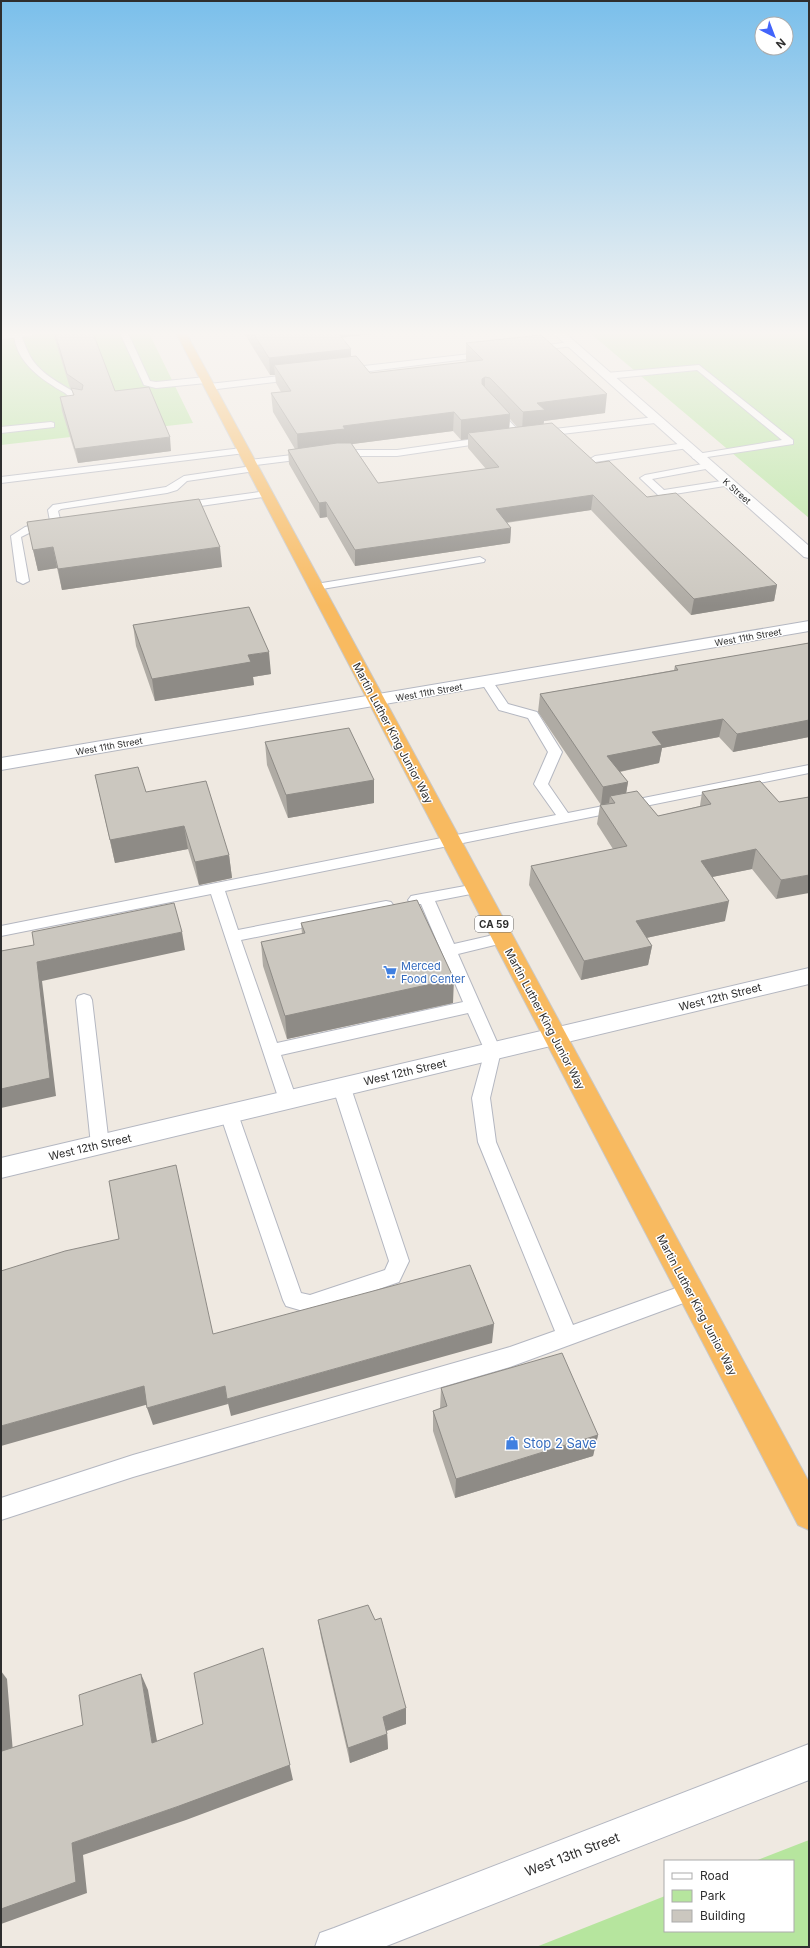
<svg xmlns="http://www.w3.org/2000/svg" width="810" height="1948" viewBox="0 0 810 1948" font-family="Inter,sans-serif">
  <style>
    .green { fill: #b6e59e }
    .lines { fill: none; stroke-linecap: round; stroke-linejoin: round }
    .service-casing { stroke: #b4b7c1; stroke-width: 2 }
    .minor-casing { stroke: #b4b7c1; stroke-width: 2 }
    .trunk-casing { stroke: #c9c9c9; stroke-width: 2 }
    .service { fill: #fff; fill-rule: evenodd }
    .minor { fill: #fff; fill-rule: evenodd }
    .trunk { fill: #f8ba60; fill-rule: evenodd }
    .wall { fill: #afaba4; fill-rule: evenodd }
    .shaded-wall { fill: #8e8b86 }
    .building { fill: #cbc7bf; stroke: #8e8b86 }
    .labels { text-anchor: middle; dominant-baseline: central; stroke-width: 3; stroke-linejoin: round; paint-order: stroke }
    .far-street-label { font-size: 9px; fill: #2e2e2e; stroke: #fff }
    .shield { fill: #fff; stroke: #6d6d6d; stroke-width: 1 }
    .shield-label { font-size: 10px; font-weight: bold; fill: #2e2e2e }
    .street-label { font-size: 11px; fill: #2e2e2e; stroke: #fff }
    .shop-label { font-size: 11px; fill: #366cbe; stroke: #fff; text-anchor: start }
    .near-shop-label { font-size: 13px; fill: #366cbe; stroke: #fff; text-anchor: start }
    .near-street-label { font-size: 13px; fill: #2e2e2e; stroke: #fff }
  </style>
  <rect width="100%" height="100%" fill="#efe9e1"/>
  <path class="green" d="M 1,333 L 149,333 L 193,423 L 1,445 Z
    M 590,333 L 809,333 L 809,518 Z
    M 809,1840 L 809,1947 L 536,1947 L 665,1896 L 665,1931 L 793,1931 L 793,1861 L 755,1861 Z"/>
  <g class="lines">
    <g class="service-casing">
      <path id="service" d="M 14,333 L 20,333 C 24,341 26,349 30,356 C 41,376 66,386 84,398 L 84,402 C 77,404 70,397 65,393 C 42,380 15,362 14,333 Z
        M 120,333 L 128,333 L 150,381 L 156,382 L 206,377 L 210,380 L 206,383 L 156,388 L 144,385 Z
        M 570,342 L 573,342 L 573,346 L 532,351 L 528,349 L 532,347 Z
        M 488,352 L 491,352 L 491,356 L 346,374 L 342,371 L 346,368 Z
        M 699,365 L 793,440 L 793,444 L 694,459 L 692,457 L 694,455 L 697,454 L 782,440 L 697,370 L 606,379 L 602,376 L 606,373 Z
        M 297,374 L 300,375 L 300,379 L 209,390 L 205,387 L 209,384 Z
        M 494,407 L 497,408 L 521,433 L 655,417 L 659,420 L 655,423 L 519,439 L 516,438 L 491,412 L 490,410 Z
        M 51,422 L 54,423 L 54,427 L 1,433 L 1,427 Z
        M 488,437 L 491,438 L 491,442 L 397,456 L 336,456 L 331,453 L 336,450 L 397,450 Z
        M 685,443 L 690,446 L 688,448 L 595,462 L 590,459 L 595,456 Z
        M 242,448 L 245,449 L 247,451 L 245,453 L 1,483 L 1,477 Z
        M 309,453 L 312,454 L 314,456 L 312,458 L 249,466 L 244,463 L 249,460 Z
        M 708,463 L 711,464 L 713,466 L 711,468 L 652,479 L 664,490 L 728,480 L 731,481 L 733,483 L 731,485 L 662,496 L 658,495 L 640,478 L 645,475 Z
        M 252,466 L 255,467 L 257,469 L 255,471 L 187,481 L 177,490 L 167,493 L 61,509 L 58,511 L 61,523 L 60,525 L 33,531 L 21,537 L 29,581 L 23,584 L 17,581 L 11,536 L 25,527 L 50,521 L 48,510 L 53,505 L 166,487 L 184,476 Z
        M 266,491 L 270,492 L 271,494 L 270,496 L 180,509 L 175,506 L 180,503 Z
        M 480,557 L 485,560 L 484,562 L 316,590 L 310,587 L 316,584 Z
        M 487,678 L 491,679 L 508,704 L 537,712 L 539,715 L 562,752 L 548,784 L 568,813 L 809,765 L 809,773 L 225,891 L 238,930 L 386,901 L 391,902 L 394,906 L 391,910 L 241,940 L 277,1043 L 463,1002 L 421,904 L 411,904 L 408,900 L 411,896 L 416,895 L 476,884 L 481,886 L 483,889 L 481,892 L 435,901 L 454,944 L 502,933 L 507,934 L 510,938 L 507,942 L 458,954 L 501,1051 L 490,1098 L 496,1142 L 573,1325 L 690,1283 L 697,1286 L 700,1292 L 697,1298 L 510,1367 L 133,1477 L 1,1520 L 1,1498 L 133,1455 L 510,1347 L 555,1331 L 478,1142 L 472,1098 L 485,1051 L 468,1013 L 281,1055 L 297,1100 L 294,1105 L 288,1107 L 282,1105 L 279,1100 L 211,894 L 1,936 L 1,926 L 556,815 L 534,784 L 548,752 L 528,718 L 499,710 L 481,682 Z
        M 84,994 L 90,996 L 92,1000 L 109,1145 L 106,1150 L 100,1152 L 94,1150 L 91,1145 L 76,1000 L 78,996 Z
        M 342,1081 L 348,1083 L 351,1088 L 409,1261 L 399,1282 L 310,1313 L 286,1306 L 283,1300 L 220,1114 L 223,1109 L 229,1107 L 235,1109 L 238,1114 L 301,1293 L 310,1295 L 385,1270 L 389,1261 L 333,1088 L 336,1083 Z"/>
    </g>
    <g class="minor-casing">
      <path id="minor" d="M 1,333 L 35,333 L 30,336 L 1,339 Z
        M 553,333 L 565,333 L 809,546 L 809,558 L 804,557 Z
        M 809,621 L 809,631 L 1,770 L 1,758 Z
        M 809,968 L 809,984 L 1,1178 L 1,1158 Z
        M 809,1744 L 809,1780 L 384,1947 L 315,1947 L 320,1933 L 334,1928 Z"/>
    </g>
    <g class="trunk-casing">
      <path id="trunk" d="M 176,333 L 186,333 L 809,1482 L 809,1530 L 798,1525 Z"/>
    </g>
    <use href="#service" class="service"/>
    <use href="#minor" class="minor"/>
    <use href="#trunk" class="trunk"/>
  </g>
  <path class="wall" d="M 53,333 L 93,333 L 115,391 L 171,451 L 78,463 L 62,411 L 60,397 L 73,395 L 72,389 L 70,388 Z
    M 244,333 L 380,333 L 341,337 L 351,349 L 351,356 L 370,373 L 467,362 L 466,361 L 466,343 L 605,413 L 544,421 L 543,424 L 596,463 L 647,497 L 777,585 L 774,601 L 691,615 L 591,510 L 507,523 L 511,528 L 510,543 L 355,566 L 327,517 L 320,518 L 289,464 L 288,450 L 295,449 L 273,412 L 271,393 L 281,392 L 276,383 L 275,375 L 270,375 ZM 510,419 L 517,427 L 509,428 ZM 453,431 L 461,440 L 468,439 L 468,448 L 486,469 L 378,483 L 352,444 Z
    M 27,522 L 222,567 L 62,590 L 57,568 L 38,571 Z
    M 133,625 L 271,674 L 253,677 L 254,685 L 155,701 L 136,646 Z
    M 809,643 L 809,737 L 733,752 L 719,737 L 662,748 L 659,763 L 620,772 L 628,782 L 626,793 L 658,816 L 700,806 L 702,792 L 779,802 L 809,797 L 776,899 L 752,869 L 712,877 L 725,921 L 646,938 L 652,946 L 648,965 L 581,980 L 529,885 L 531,866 L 613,849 L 597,824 L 600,805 L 601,805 L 538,712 L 540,694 L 674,670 L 675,666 Z
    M 265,742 L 374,780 L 374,803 L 288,818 L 267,765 Z
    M 95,775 L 146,792 L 229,855 L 232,878 L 199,885 L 188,849 L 115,863 Z
    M 301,923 L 453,1003 L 287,1039 L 263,966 L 261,942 L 302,934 Z
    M 441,1388 L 598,1435 L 593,1456 L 455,1498 L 433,1431 L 433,1411 L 440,1409 Z
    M 318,1620 L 406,1724 L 387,1731 L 388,1749 L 350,1763 L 321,1637 Z"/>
  <path class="shaded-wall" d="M 330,333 L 380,333 L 330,339 Z
    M 351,349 L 351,366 L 274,365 L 275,375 L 270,375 L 269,358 Z
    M 485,377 L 485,396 L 481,397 L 482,379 Z
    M 607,394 L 605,413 L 544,421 L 543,429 L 522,431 L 523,412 L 537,403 Z
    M 454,412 L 453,431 L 345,445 L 298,453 L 297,434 L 343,426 Z
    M 510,414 L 509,433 L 468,433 L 468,439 L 461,440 L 461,420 Z
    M 170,437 L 171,451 L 78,463 L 75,449 Z
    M 593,495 L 591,510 L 495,524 L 496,509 Z
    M 326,502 L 327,517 L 320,518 L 319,503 Z
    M 511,528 L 510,543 L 355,566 L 355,550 Z
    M 53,547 L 57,568 L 38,571 L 33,550 Z
    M 220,547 L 222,567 L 62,590 L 58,569 Z
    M 777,585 L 774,601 L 691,615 L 694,599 Z
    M 269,652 L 271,674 L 253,677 L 254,685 L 155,701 L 152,679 L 248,655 Z
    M 723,719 L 719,737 L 662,748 L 659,763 L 604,775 L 607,756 L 652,732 Z
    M 809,720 L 809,737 L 733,752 L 737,734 Z
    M 374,780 L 374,803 L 288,818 L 286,795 Z
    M 628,782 L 625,800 L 610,796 L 609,803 L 601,805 L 603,787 Z
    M 184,826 L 188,849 L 115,863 L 110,840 Z
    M 756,849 L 752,869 L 697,880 L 701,861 Z
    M 229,855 L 232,878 L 199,885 L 195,862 Z
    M 809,875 L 809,893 L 776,899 L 781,880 Z
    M 729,901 L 725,921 L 632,941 L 636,921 Z
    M 182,932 L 185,950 L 42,981 L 56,1096 L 1,1108 L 1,1089 L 37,962 Z
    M 652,946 L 648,965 L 581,980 L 584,961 Z
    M 454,979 L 453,1003 L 287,1039 L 285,1016 Z
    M 494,1324 L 492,1343 L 231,1416 L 227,1399 Z
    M 144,1386 L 149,1404 L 1,1446 L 1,1426 Z
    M 225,1386 L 228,1404 L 153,1425 L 147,1408 Z
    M 598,1435 L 593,1456 L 455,1498 L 456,1479 Z
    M 267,1665 L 293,1780 L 186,1820 L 83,1855 L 87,1893 L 1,1924 L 1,1909 L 72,1843 L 179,1806 Z
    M 1,1671 L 7,1679 L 14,1765 L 2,1751 L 1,1738 Z
    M 141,1674 L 148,1690 L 160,1758 L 152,1743 Z
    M 406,1708 L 406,1724 L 383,1732 L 383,1717 Z
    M 387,1734 L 388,1749 L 350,1763 L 348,1748 Z"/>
  <path class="building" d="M 55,333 L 93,333 L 115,391 L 149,387 L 170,437 L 75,449 L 60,397 L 74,395 L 71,388 L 82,390 L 83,385 L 67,374 Z
    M 253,333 L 338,333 L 351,349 L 269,358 Z
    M 541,335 L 607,394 L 537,403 L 545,410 L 523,412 L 490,378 L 485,377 L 482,379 L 482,384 L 510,414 L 461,420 L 454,412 L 343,426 L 345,429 L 297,434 L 271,393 L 291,391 L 274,365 L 356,356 L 370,373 L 483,360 L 466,343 Z
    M 552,423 L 596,463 L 609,461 L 647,497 L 676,493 L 777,585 L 694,599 L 593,495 L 496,509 L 511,528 L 355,550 L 326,502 L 319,503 L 288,450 L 337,443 L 351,443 L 378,483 L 499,467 L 468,433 Z
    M 199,499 L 220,547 L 58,569 L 53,547 L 33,550 L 27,522 Z
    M 249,607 L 269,652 L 248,655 L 251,662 L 152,679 L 133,625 Z
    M 809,643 L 809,720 L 737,734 L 723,719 L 652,732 L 662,745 L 607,756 L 628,782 L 603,787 L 540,694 L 678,670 L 675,666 Z
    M 349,728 L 374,780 L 286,795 L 265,742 Z
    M 138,767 L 146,792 L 206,781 L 229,855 L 195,862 L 184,826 L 110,840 L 95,775 Z
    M 760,781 L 779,802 L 809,797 L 809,875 L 781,880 L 756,849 L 701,861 L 729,901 L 636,921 L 652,946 L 584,961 L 531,866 L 627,846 L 600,805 L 615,803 L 610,796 L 637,791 L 658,816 L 711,804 L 702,792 Z
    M 417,900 L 454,979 L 285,1016 L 261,942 L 305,933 L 301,923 Z
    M 174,903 L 182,932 L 37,962 L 50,1078 L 1,1089 L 1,951 L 34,945 L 32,932 Z
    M 176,1165 L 213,1334 L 470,1265 L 494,1324 L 227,1399 L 225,1386 L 147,1408 L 144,1386 L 1,1426 L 1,1271 L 65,1251 L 119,1239 L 109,1181 Z
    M 562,1353 L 598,1435 L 456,1479 L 433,1411 L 447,1406 L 441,1388 Z
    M 368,1605 L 375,1620 L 381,1618 L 406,1708 L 383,1717 L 387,1734 L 348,1748 L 318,1620 Z
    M 263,1648 L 290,1765 L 179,1806 L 72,1843 L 76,1882 L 1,1909 L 1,1738 L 2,1751 L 83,1725 L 79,1695 L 141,1674 L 152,1743 L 203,1724 L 194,1673 Z"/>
  <linearGradient id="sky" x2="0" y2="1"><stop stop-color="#7abfeb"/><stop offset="0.55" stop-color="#f8f5f2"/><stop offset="1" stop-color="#f8f5f2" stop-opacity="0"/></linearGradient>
  <rect width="810" height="606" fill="url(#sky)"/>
  <defs>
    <g id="supermarket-bare" transform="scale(1.08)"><path d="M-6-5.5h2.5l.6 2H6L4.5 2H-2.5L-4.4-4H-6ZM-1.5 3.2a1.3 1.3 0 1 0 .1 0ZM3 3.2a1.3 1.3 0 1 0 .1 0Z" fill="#3f7fe0" stroke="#fff" stroke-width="2.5" paint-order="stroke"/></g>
    <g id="shop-bare" transform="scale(1.08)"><path d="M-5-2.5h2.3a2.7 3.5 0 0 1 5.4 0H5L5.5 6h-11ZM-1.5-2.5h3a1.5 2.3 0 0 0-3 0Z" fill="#3f7fe0" stroke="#fff" stroke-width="2.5" paint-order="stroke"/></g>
  </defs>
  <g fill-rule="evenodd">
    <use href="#supermarket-bare" x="390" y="972"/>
    <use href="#shop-bare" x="512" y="1443"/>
  </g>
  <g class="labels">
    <g class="far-street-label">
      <text transform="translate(737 491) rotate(41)">K Street</text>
      <text transform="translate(748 637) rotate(-10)">West 11th Street</text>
      <text transform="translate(429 692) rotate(-10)">West 11th Street</text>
      <text transform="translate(109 746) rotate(-10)">West 11th Street</text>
    </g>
    <rect class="shield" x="475" y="916" width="38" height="16" rx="3"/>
    <g class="shield-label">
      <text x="494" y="924">CA 59</text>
    </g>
    <g class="street-label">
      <text transform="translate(393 733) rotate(62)">Martin Luther King Junior Way</text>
      <text transform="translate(720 997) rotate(-14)">West 12th Street</text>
      <text transform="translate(545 1019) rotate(62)">Martin Luther King Junior Way</text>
      <text transform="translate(405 1072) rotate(-13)">West 12th Street</text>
      <text transform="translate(90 1147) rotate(-13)">West 12th Street</text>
      <text transform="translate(697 1305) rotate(62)">Martin Luther King Junior Way</text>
    </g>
    <g class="shop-label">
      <text x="401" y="966">Merced<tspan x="401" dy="13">Food Center</tspan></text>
    </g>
    <g class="near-shop-label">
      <text x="523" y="1443">Stop 2 Save</text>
    </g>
    <g class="near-street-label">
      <text transform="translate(572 1854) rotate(-21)">West 13th Street</text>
    </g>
  </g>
  <rect width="810" height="1948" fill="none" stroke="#2e2e2e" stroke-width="4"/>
  <rect x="664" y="1860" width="130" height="72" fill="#ffffff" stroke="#ababab"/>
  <rect x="672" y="1873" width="20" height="6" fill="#ffffff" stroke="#ababab"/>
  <text x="700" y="1880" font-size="12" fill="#2e2e2e">Road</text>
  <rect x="672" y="1890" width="20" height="12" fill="#b6e59e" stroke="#ababab"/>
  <text x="700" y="1900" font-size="12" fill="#2e2e2e">Park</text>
  <rect x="672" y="1910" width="20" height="12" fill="#cbc7bf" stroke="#ababab"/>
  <text x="700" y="1920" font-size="12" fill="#2e2e2e">Building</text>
  <g transform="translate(774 36) rotate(138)"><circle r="19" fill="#ffffff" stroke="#ababab"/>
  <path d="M0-3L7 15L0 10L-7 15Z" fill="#4264fb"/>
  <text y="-6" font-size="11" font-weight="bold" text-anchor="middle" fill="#2e2e2e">N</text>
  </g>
</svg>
